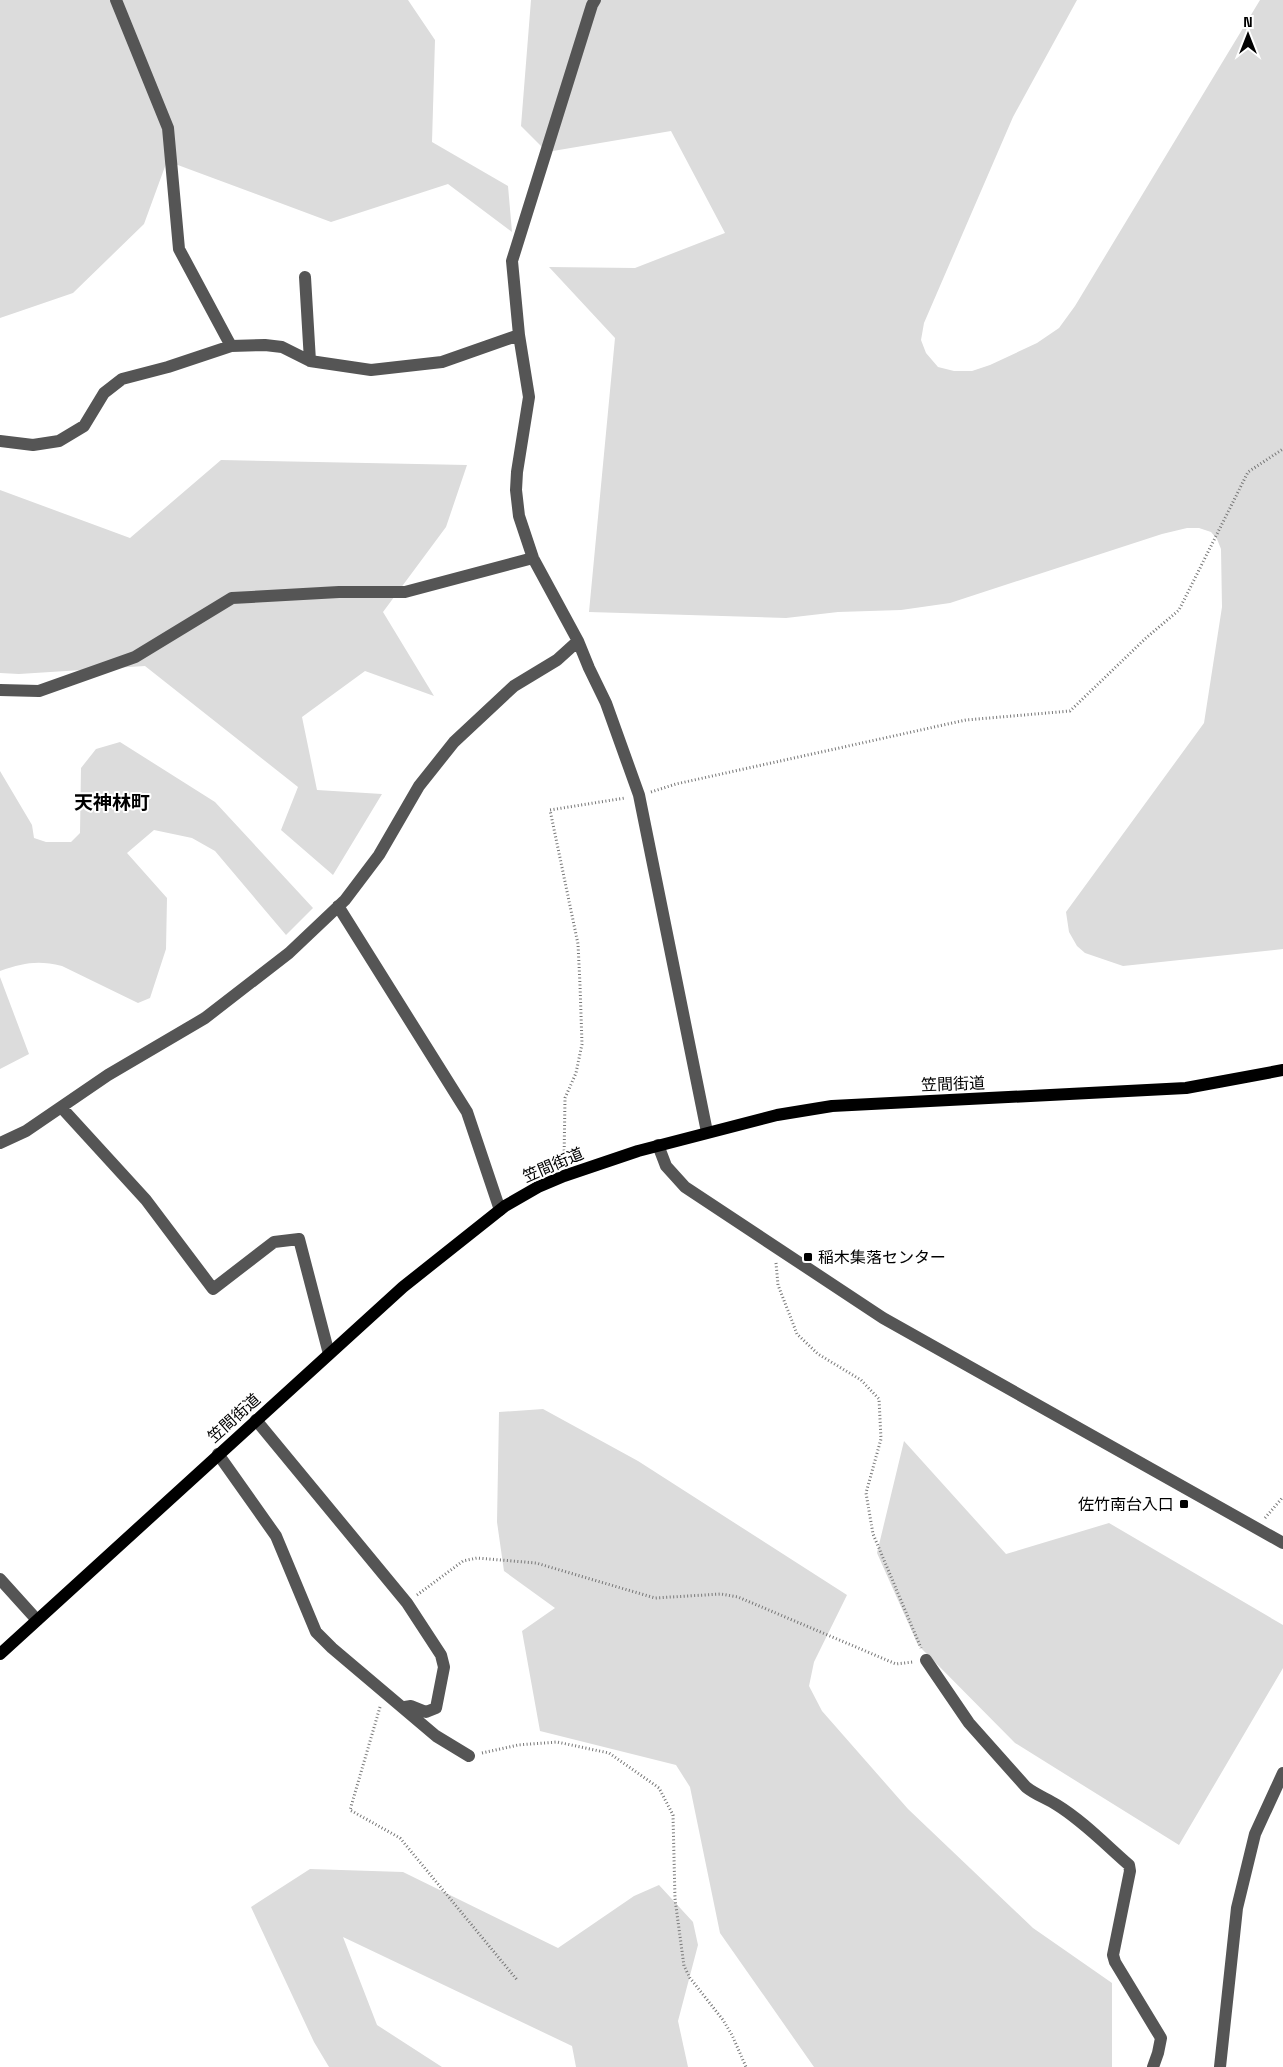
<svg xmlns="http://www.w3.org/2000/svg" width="1283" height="2067" viewBox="0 0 1283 2067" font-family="'Space Grotesk','Noto Sans JP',sans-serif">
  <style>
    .green { fill: #dcdcdc }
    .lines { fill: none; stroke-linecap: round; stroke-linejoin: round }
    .path { stroke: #777; stroke-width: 3; stroke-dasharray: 1 2.5; stroke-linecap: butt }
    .minor { stroke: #555; stroke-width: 12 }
    .major { stroke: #000; stroke-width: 12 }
    .poi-dot { fill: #000; stroke: #fff; stroke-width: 2 }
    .labels { text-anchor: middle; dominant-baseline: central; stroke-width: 4; stroke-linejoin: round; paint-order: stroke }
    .street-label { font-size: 16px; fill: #000; stroke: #fff }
    .poi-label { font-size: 16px; fill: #000; stroke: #fff; text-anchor: start }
    .quarter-label { font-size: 19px; font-weight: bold; fill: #000; stroke: #fff }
  </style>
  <rect width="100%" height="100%" fill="#fff"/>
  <path class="green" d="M 0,0 L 408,0 L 435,40 L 432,142 L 508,186 L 512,232 L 448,184 L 331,222 L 167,161 L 144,224 L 73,293 L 0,318 Z
    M 531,0 L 1077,0 L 1013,117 L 924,323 L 921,340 L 926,353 L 938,367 L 954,371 L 972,371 L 990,365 L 1037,343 L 1059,328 L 1075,306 L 1260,0 L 1283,0 L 1283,949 L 1123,966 L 1085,953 L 1077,946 L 1069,932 L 1066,912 L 1204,723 L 1222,607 L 1221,549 L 1217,539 L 1211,532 L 1199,528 L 1187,528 L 1162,534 L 950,603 L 901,610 L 838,612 L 786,618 L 589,612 L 615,338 L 549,267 L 635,268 L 725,233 L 671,131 L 547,152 L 521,126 Z
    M 221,460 L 467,465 L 446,527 L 383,612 L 434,696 L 365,671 L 302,717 L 317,790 L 382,794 L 333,875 L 281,830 L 298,787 L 145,666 L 19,674 L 0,673 L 0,490 L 130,538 Z
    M 120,742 L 215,802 L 313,908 L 286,935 L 215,851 L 192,838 L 154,830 L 127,853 L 167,898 L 166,949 L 150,998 L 138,1003 L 62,966 C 37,960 24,963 0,971 L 0,771 L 32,825 L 34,838 L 46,842 L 71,842 L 80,833 L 81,768 L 96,749 Z
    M 0,977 L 29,1054 L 0,1069 Z
    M 543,1409 L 638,1461 L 847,1595 L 814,1662 L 809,1686 L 822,1711 L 908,1809 L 1033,1928 L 1112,1983 L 1112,2067 L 814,2067 L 720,1933 L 690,1787 L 676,1765 L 540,1731 L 522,1631 L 555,1608 L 504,1571 L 497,1522 L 499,1412 Z
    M 904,1441 L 1006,1554 L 1109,1523 L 1283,1625 L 1283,1668 L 1179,1845 L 1015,1743 L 918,1645 L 877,1553 Z
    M 310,1869 L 403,1872 L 558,1948 L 634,1896 L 659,1885 L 693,1922 L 698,1945 L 678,2021 L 688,2067 L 576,2067 L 572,2046 L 343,1937 L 377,2025 L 442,2067 L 329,2067 L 314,2042 L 251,1907 Z"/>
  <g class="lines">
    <path class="path" d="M 651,792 L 676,784 L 966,720 L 1070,711 L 1146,638 L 1179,610 L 1248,472 L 1283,449
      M 564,1161 L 565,1098 L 576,1073 L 582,1044 L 580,985 L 578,944 L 550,810 L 625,798
      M 776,1263 L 778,1285 L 797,1334 L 818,1354 L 861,1380 L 879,1399 L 881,1439 L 866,1493 L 873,1534 L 921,1648
      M 1265,1518 L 1283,1497
      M 417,1595 L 463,1561 L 477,1558 L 536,1563 L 655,1598 L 721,1594 L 738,1597 L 896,1664 L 913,1662
      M 380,1707 L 350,1810 L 400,1838 L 518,1981
      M 482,1753 L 518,1745 L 557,1742 L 609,1753 L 659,1788 L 673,1815 L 675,1899 L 684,1966 L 690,1978 L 723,2020 L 732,2035 L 746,2067"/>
    <path class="minor" d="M 116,0 L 168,128 L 179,249 L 231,346
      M 595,0 L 592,5 L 512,261 L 519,335 L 529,397 L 517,472 L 516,490 L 519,516 L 533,558 L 578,641 L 589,668 L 606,703 L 639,795 L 707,1132
      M 305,277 L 310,361
      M 0,441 L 33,445 L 59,441 L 84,426 L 104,393 L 122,379 L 168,367 L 231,346 L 265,345 L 282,347 L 310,361 L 371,370 L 442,362 L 519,335
      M 0,690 L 39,691 L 135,657 L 232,598 L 339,592 L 405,592 L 533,558
      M 338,906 L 467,1112 L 500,1210
      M 61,1107 L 146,1200 L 213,1289 L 274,1242 L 299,1239 L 329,1354
      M 0,1143 L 26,1131 L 108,1075 L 205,1018 L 289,953 L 345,900 L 379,855 L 419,786 L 454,742 L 514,686 L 557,660 L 578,641
      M 658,1145 L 666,1166 L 685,1187 L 883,1318 L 1283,1543
      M 256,1420 L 407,1603 L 441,1655 L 444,1667 L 436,1708 L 426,1712 L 411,1706 L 405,1707
      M 218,1454 L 276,1536 L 316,1632 L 332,1648 L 436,1736 L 469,1756
      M 0,1579 L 37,1620
      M 926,1660 L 969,1723 L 1026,1787 C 1036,1795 1046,1798 1057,1805 C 1083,1821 1106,1845 1129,1865 L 1130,1871 L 1113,1955 L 1115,1962 L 1161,2038 L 1158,2053 L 1153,2067
      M 1220,2067 L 1237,1908 L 1255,1834 L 1283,1773"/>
    <path class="major" d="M 0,1654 L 403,1287 L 505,1206 L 538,1187 L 564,1176 L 638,1151 L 777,1115 L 832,1106 L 1186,1088 L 1283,1070"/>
  </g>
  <g class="poi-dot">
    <rect x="803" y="1252" width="10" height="10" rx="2.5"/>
    <rect x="1179" y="1499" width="10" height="10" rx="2.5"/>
  </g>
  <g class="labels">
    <g class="street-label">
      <text transform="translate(953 1084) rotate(-2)">笠間街道</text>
      <text transform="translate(553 1165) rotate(-23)">笠間街道</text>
      <text transform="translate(234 1418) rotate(-42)">笠間街道</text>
    </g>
    <g class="poi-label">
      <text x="818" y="1257">稲木集落センター</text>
      <text x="1174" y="1504" text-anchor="end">佐竹南台入口</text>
    </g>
    <g class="quarter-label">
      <text x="112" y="802">天神林町</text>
    </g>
  </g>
  <g transform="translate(1248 35)" stroke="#ffffff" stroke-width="4" paint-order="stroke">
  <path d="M0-4L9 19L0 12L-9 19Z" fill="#000000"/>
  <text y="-8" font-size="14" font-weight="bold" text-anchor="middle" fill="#000000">N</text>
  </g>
</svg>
